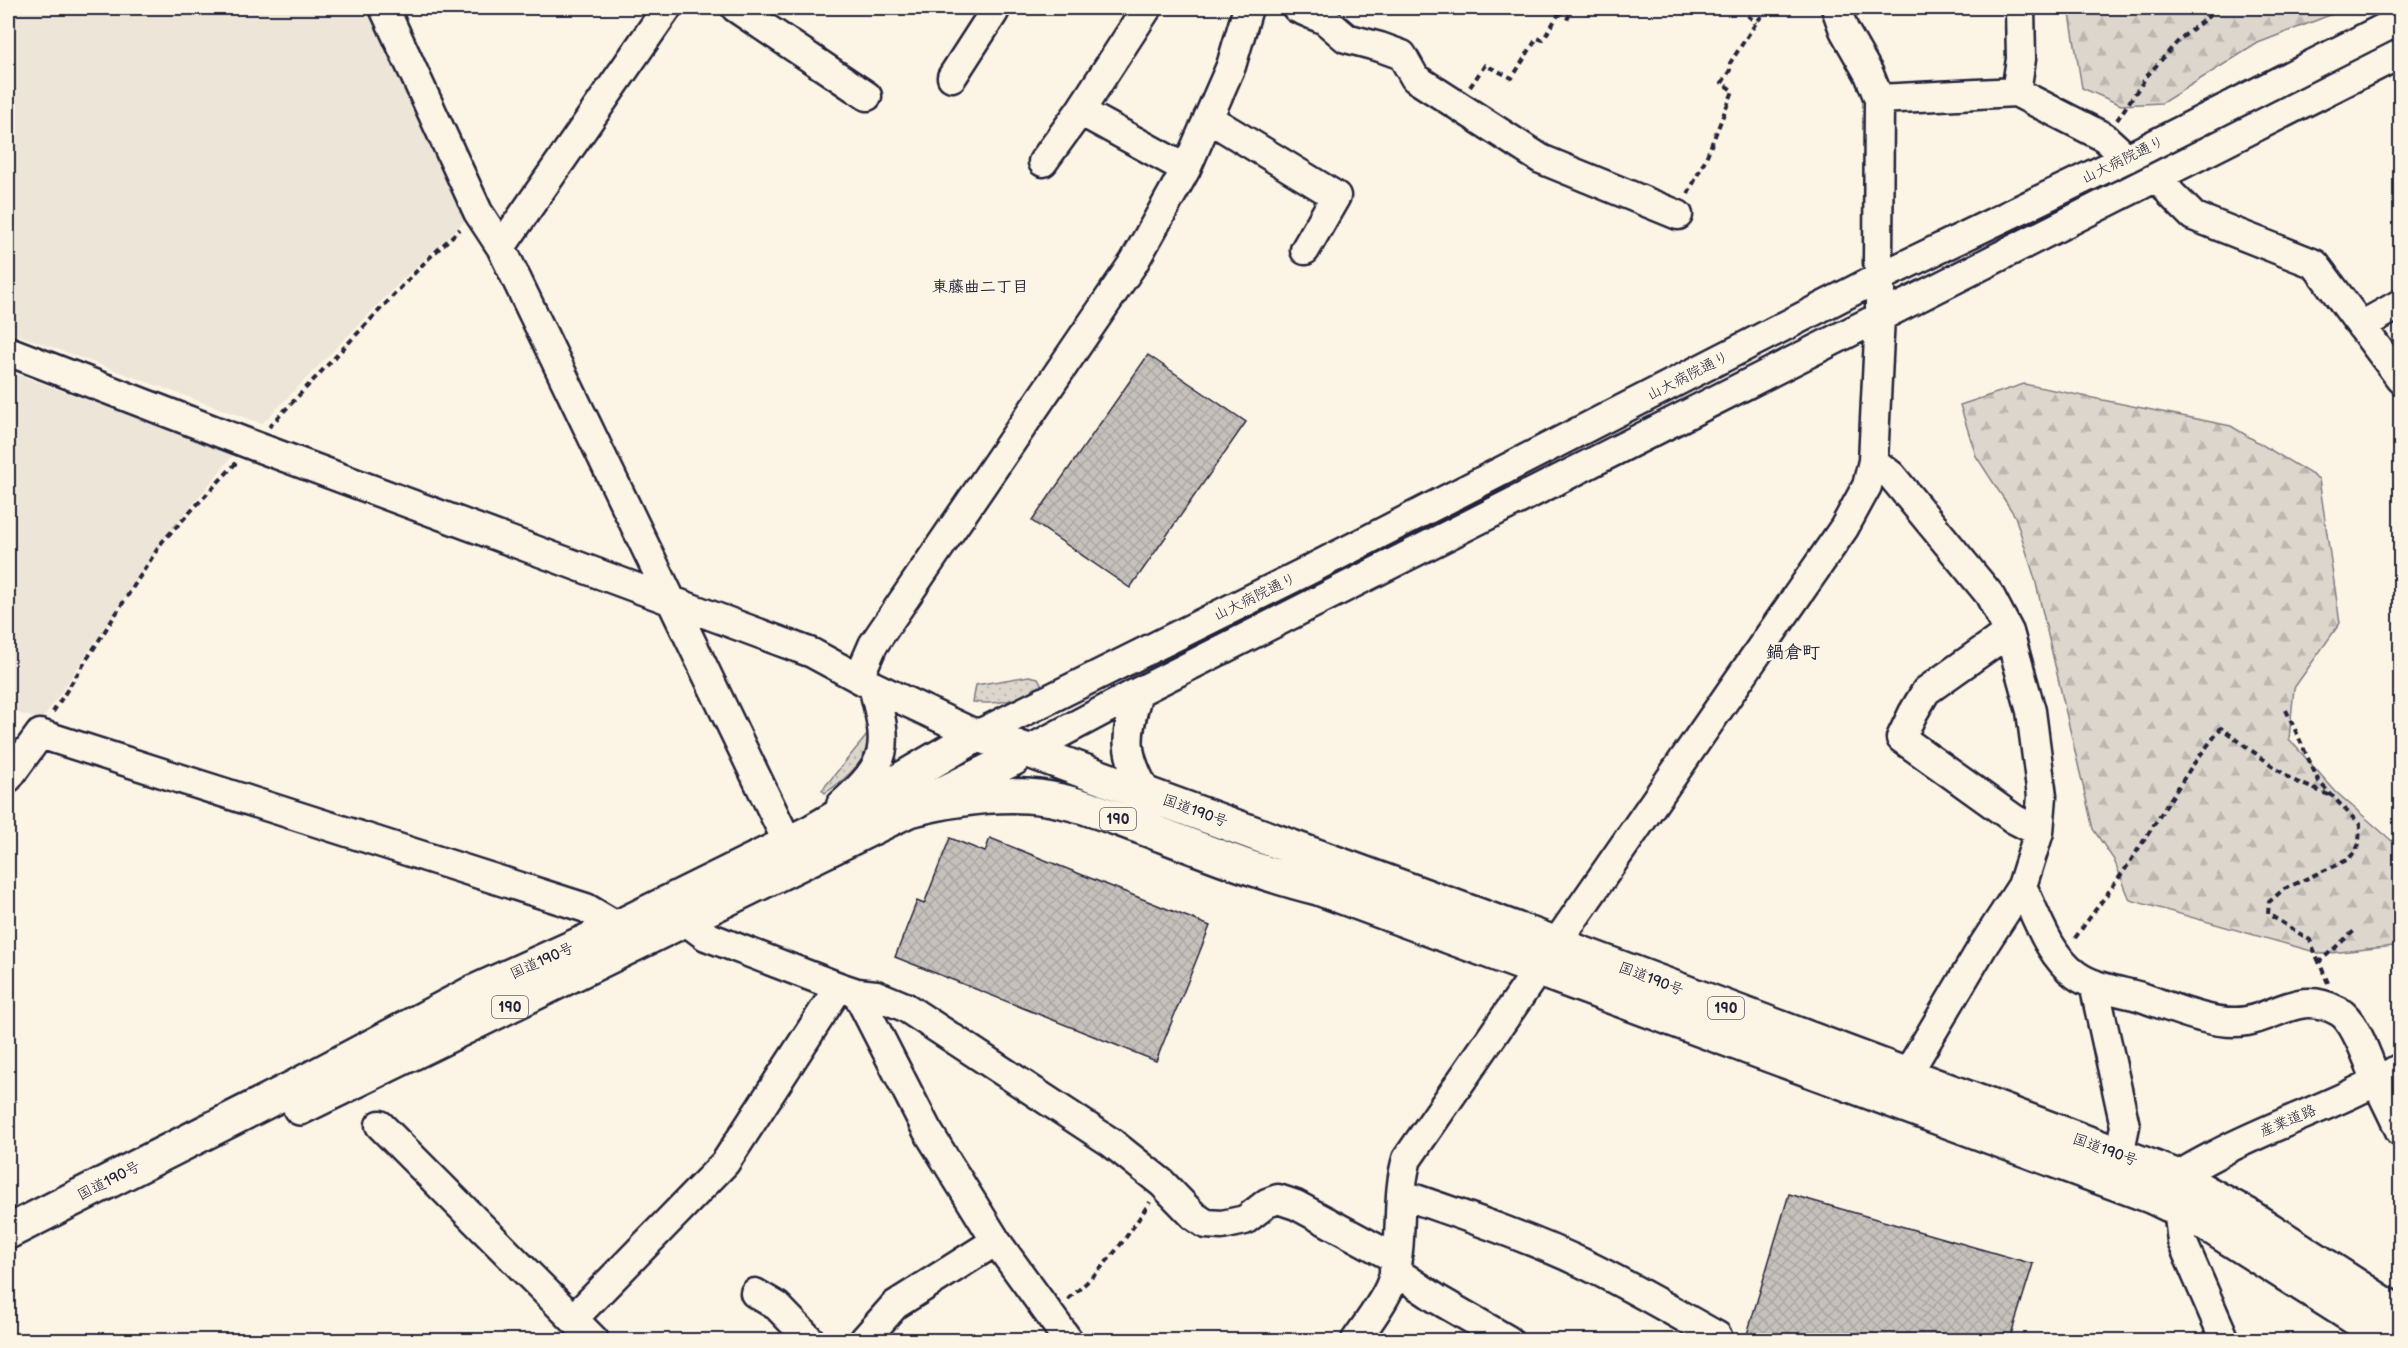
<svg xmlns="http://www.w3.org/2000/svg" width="2408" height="1348" viewBox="0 0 2408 1348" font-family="'Balsamiq Sans','Klee One',sans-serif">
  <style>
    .built { fill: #ece5d8 }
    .grass { fill: url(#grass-dots); stroke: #7f7c84; stroke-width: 1.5 }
    .forest { fill: url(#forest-firs); stroke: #7f7c84; stroke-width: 1.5 }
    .building { fill: url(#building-cross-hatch); stroke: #22223b; stroke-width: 1.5 }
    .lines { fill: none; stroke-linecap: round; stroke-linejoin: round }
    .minor-casing { stroke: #22223b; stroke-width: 33 }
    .highway-casing { stroke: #22223b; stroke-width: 38 }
    .path { stroke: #22223b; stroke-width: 4; stroke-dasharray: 6 4.5; stroke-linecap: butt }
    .minor { stroke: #fcf5e5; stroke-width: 28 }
    .highway { stroke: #fcf5e5; stroke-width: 33 }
    .labels { text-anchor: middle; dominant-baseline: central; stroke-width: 5; stroke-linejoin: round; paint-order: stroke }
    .shield { fill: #fcf5e5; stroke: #63616e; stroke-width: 1.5 }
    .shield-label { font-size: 14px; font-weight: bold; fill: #22223b }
    .street-label { font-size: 15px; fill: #22223b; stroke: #fcf5e5 }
    .neighbourhood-label { font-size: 16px; font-weight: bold; fill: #22223b; stroke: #fcf5e5 }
    .quarter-label { font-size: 18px; font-weight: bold; fill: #22223b; stroke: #fcf5e5 }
  </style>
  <defs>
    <pattern id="grass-dots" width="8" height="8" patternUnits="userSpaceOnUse" patternTransform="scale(1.5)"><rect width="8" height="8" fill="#dcd6cc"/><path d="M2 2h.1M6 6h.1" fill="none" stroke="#bcb7b0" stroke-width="1.8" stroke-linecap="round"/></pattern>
    <pattern id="forest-firs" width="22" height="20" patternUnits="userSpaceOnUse" patternTransform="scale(1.5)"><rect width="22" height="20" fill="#dcd6cc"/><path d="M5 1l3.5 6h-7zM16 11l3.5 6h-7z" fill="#bcb7b0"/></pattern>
    <pattern id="building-cross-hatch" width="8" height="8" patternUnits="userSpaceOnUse" patternTransform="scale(1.5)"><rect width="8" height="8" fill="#c6c1bb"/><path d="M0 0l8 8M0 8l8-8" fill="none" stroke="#aaa6a2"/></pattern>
  </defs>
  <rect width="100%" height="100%" fill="#fcf5e5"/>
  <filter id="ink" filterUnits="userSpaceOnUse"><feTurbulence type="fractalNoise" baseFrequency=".0167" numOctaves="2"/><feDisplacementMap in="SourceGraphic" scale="12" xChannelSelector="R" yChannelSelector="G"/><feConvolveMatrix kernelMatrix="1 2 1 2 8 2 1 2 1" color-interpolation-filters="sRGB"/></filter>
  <g filter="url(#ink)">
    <path class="built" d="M 8,8 L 371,8 L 469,217 L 400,282 L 262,424 L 8,331 Z
      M 8,371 L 234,454 L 166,537 L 42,720 L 8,710 Z"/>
    <path class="grass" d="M 1029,676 L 1038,678 L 1043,687 C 1019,699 999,706 973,702 L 976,685 Z
      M 868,734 L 871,746 C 858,767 845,780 825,793 L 822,790 Z"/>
    <path class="forest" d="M 2069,8 L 2348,8 L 2258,43 L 2162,103 L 2121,105 L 2082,88 Z
      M 2024,384 L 2231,426 L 2319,479 L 2340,623 L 2294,688 L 2289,739 L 2336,792 L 2400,848 L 2400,933 L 2394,946 L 2322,954 L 2130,900 L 2114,860 L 2093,829 L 2035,579 L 2015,516 L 1976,456 L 1960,405 Z"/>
    <path class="building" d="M 1148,355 L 1246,422 L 1130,588 L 1032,521 Z
      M 950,838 L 985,852 L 990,838 L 1210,926 L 1156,1061 L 895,957 L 917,901 L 924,904 Z
      M 1789,1194 L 2033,1264 L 2009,1341 L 1745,1341 Z"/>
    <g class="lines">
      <g class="minor-casing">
        <path id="minor" d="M 384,8 L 478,212 L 501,247 L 788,843
          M 736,8 L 867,96
          M 1297,8 L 1325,20 L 1346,38 L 1380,47 L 1402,55 L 1415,78 L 1541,159 L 1678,215
          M 952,77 L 994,12 L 988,8
          M 2016,92 L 2104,137 L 2127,158
          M 1879,99 L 2016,92 L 2021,59 L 2020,8
          M 1080,111 L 1186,169
          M 1208,118 L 1336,196 L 1305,250
          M 1043,162 L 1080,111 L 1147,8
          M 2159,177 L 2171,194 L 2193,216 L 2315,264 L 2400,378
          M 501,247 L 667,8
          M 2361,326 L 2400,304
          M 8,351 L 252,445 L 812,653 L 873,686 L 977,735 L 1307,571 L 1880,277 L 2127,158 L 2400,20
          M 1873,461 L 1891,475 L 1989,594 L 2009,632 L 2031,711 L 2042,796 L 2039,832 L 2022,886 L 1983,946 L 1906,1076
          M 2009,632 L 1926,691 L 1913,713 L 1901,738 L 2014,819 L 2039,832
          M 859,677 L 873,645 L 1134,262 L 1186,169 L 1231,66 L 1248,8
          M 1138,692 C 1125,737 1123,753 1147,794
          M 1014,758 L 1138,692 L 2400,54
          M 8,778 L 40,734 L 586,908 L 618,927
          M 841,805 C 890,761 889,748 873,686
          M 2022,886 C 2036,915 2049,956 2076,975 C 2094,988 2120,991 2141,997 C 2171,1007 2215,1027 2247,1021 C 2281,1014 2301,991 2338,1011 C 2356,1020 2369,1063 2377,1082 C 2384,1098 2393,1115 2400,1131
          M 686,921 L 706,936 L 839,987 L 857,993 L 876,995 L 905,1007 L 1112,1143 L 1162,1183 L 1194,1216 L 1206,1224 L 1222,1225 L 1245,1220 L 1267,1203 L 1278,1199 L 1296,1205 L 1396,1259
          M 2094,984 L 2125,1126 L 2119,1155
          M 857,993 L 927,1130 L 996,1241 L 1068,1340
          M 380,1125 L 594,1340
          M 2162,1188 C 2180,1173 2200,1163 2221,1152 C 2279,1122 2344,1102 2400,1068
          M 1401,1194 C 1462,1215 1522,1235 1580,1262 C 1627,1284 1672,1311 1717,1336 L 1714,1340
          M 2178,1209 L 2182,1241 L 2225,1340
          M 1394,1270 L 1437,1299 L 1508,1340
          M 755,1293 L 777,1306 L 810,1340
          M 574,1318 L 725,1163 L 839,987
          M 864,1340 L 895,1305 L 996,1241
          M 1356,1340 C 1367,1324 1384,1302 1391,1284 C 1405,1244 1395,1199 1407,1159 L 1844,528 L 1867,486 L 1873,461 L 1880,316 L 1880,277 L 1878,263 L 1879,99 L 1869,74 L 1844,30 L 1836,8"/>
      </g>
      <g class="highway-casing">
        <path id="highway" d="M 910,810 C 948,800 988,794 1027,796 C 1067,798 1104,814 1141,827 C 1199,849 1257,873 1318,888 L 2153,1197 L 2197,1218 L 2390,1340
          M 300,1108 L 1013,759
          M 8,1232 L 293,1088 L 474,992 L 618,927 L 813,831 L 977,735 L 1029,751 L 1557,944 L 2176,1176 L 2247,1215 L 2400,1314"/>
      </g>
      <path class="path" d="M 1547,8 L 1568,18 L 1572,8
        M 1740,8 L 1756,23
        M 1470,87 L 1485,65 L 1512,78 L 1537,38 L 1543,40 L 1558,15
        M 2117,120 L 2147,76 L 2180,39 L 2219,8
        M 1688,194 L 1706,158 L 1733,91 L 1722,83 L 1730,70 L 1730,63 L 1756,23 L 1768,8
        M 269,427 L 426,261 L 460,229
        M 2286,710 L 2319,782 L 2360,825 L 2359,844 L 2355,852 L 2347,860 L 2284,889 L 2269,902 L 2268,914 L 2310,940 L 2319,962
        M 53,712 L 162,542 L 236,463
        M 8,724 L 17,727
        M 2075,938 L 2126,868 L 2192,766 L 2221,728 L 2292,780 L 2329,795
        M 2328,983 L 2319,962 L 2354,931
        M 1068,1299 C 1106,1267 1123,1243 1150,1202"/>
      <use href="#minor" class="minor"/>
      <use href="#highway" class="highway"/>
    </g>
  </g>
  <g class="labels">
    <g class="shield">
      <rect x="1100" y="808" width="36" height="22" rx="4.5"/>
      <rect x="492" y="996" width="36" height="22" rx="4.5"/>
      <rect x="1708" y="997" width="36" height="22" rx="4.5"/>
    </g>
    <g class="shield-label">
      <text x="1118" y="819">190</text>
      <text x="510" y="1007">190</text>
      <text x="1726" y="1008">190</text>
    </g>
    <g class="street-label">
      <text transform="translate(2123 160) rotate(-26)">山大病院通り</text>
      <text transform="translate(1688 376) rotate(-27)">山大病院通り</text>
      <text transform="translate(1255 597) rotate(-26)">山大病院通り</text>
      <text transform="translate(1195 811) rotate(20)">国道190号</text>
      <text transform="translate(542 961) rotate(-24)">国道190号</text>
      <text transform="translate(1651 979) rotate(21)">国道190号</text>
      <text transform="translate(2288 1121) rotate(-23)">産業道路</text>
      <text transform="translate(2105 1150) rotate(20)">国道190号</text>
      <text transform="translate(109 1181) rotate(-27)">国道190号</text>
    </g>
    <g class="neighbourhood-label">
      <text x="980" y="287">東藤曲二丁目</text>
    </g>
    <g class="quarter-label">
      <text x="1793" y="652">鍋倉町</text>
    </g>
  </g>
  <rect width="2408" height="1348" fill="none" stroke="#fcf5e5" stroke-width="30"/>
  <rect x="15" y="15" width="2378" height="1318" fill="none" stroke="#22223b" stroke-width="2" filter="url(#ink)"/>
</svg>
